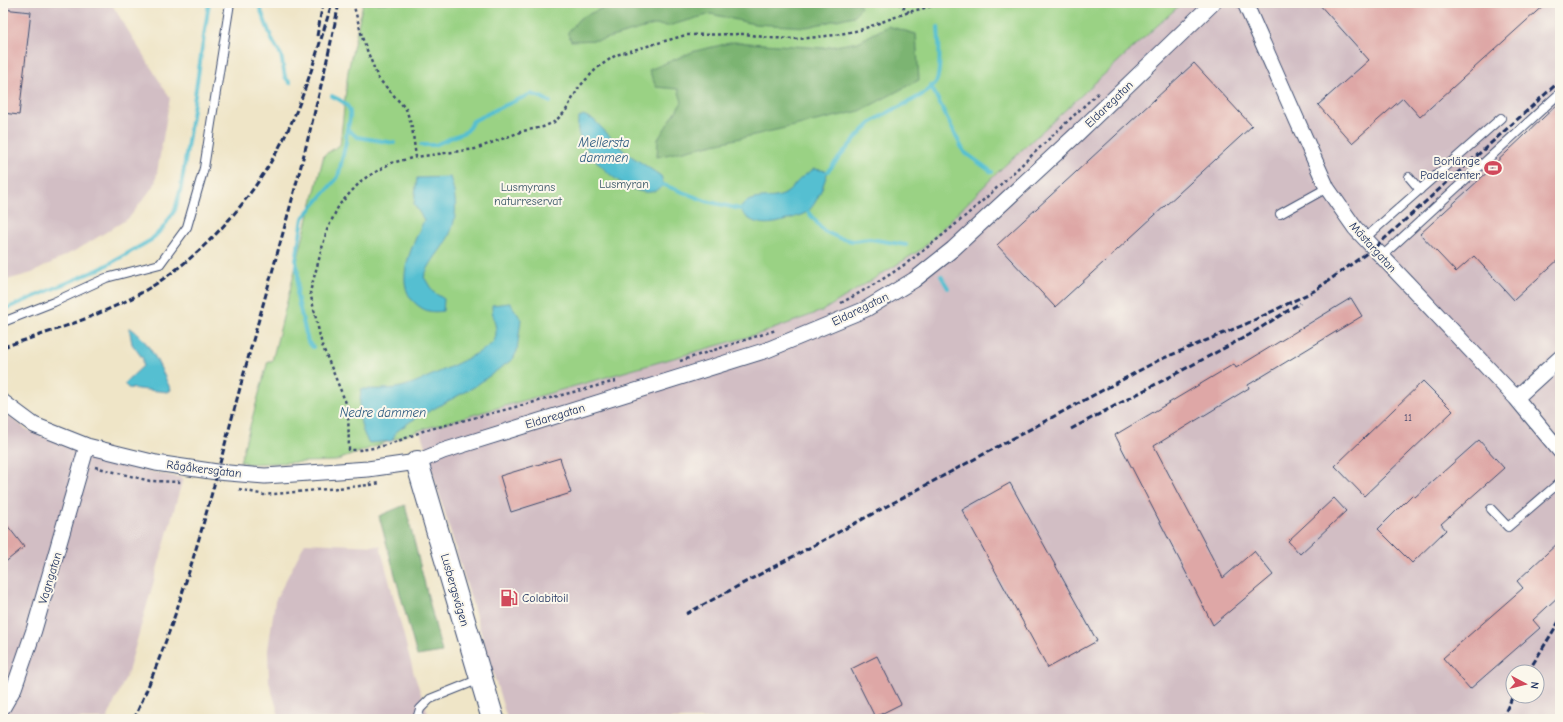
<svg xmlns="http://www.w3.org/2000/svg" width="1563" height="722" viewBox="0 0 1563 722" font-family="'Comic Neue',sans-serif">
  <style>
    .industrial { fill: #d2bec4; fill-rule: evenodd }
    .green { fill: #9ad284; stroke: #5a8071 }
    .forest { fill: #7bb472; stroke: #4b7268 }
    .water { fill: #55bfd1; stroke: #387798 }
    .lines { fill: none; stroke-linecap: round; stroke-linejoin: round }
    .stream { stroke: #55bfd1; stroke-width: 4 }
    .building { fill: #dea7a6 }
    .lane-casing { stroke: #3b4a6e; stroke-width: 10 }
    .street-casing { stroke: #3b4a6e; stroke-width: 17 }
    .secondary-casing { stroke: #3b4a6e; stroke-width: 24 }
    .path { stroke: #3b4a6e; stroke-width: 2.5; stroke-dasharray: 3 3; stroke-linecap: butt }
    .lane { stroke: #fff; stroke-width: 8 }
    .street { stroke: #fff; stroke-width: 15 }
    .secondary { stroke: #fff; stroke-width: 22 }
    .rail { stroke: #1b2f5e; stroke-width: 3; stroke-dasharray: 6 3; stroke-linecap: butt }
    .labels { text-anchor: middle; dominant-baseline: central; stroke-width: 4; stroke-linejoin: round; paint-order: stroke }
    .number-label { font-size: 10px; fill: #4c4d70 }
    .street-label { font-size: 12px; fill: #1b2f5e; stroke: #fbf7ec }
    .poi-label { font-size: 12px; fill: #1b2f5e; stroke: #fbf7ec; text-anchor: end }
    .park-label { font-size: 12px; fill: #3b5868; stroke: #fbf7ec }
    .water-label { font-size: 13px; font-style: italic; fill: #2c5a80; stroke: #fbf7ec }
  </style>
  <rect width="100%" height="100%" fill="#fbf7ec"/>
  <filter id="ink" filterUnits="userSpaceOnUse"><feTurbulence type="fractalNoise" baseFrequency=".025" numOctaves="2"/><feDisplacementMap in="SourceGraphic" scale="8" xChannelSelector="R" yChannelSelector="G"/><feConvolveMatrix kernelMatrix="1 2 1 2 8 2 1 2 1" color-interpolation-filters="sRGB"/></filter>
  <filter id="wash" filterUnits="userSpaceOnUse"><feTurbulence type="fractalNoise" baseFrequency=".012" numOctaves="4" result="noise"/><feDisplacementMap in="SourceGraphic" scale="16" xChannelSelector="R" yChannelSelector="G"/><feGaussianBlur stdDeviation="0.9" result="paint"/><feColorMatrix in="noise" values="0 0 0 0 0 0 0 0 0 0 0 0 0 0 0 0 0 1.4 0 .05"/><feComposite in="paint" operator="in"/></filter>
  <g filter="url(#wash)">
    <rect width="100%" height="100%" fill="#efe5c7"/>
    <path class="industrial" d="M 3,3 L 111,3 L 170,98 L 155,184 L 129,218 L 80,248 L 32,273 L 3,281 Z
      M 1166,3 L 1560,3 L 1560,719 L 507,719 L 420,430 L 765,332 ZM 1513,672 L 1537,672 L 1537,696 L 1513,696 Z
      M 3,412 L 26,429 L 99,461 L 183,478 L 128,672 L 107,719 L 3,719 Z
      M 305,543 L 380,546 L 414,674 L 430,719 L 280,719 L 269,682 L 268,650 L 275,601 Z"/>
    <path class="green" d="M 363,3 L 1182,3 L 1002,168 L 922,249 L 822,311 L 765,332 L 420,430 L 335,461 L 245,464 L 246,462 L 240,462 L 268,361 L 272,361 L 324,155 L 340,145 L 348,71 Z"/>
    <path class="forest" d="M 614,3 L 858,3 L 861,7 L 854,16 L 807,27 L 754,24 L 711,14 L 668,26 L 654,25 L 601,40 L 571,41 L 568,32 L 580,18 Z
      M 888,26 L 916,34 L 919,80 L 860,111 L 657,157 L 658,139 L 682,102 L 678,89 L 656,87 L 649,70 L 695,51 L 734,42 L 823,48 L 858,42 Z
      M 405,505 L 442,652 L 417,656 L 379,516 Z"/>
    <path class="water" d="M 583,115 L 594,120 L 625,152 L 661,176 L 664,185 C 640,211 589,160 580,137 C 577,132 578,124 578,119 Z
      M 814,169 L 828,171 C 824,183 817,205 807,212 C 803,215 797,216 792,218 C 774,225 752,229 740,209 C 750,192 770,202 785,194 C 792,190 795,183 801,178 C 805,175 809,172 814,169 Z
      M 450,177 C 458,201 458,222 445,243 C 437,255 429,264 424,277 L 433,292 L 444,299 L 443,311 C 431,313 424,311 415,303 C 392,282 414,243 424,220 L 414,204 L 417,178 Z
      M 510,303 L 521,319 L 517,351 L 513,359 L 474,387 L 411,421 L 396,432 L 392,441 L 369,443 C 358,427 359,408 361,389 C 374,389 388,390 401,387 C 415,384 489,351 494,341 C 500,330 491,317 492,305 Z
      M 129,327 C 151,341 160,368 171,390 L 168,392 L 128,388 L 124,384 L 143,366 L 143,359 L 132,344 Z"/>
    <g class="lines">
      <path class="stream" d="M 258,3 L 273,42 L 281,55 L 285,77 L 290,83
        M 931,86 L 964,152 L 992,172
        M 332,96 C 350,104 354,110 347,129 L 357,137 L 394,143
        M 421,145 L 435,145 L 467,131 L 473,121 L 499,108 L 531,94 L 541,97 L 550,102
        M 828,171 C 842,155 855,137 871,123 C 888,109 925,99 936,82 C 942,71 939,40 938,27
        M 664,185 L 706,201 L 740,209
        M 808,212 L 824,231 L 839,238 L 853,241 L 870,239 L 906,245
        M 941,276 L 948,288
        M 3,310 L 102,268 L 151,240 L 163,228 L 175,210 L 181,188 L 209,3
        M 313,347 L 308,342 L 297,296 L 298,275 L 296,260 L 303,218 L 338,177 L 346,142 L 347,129"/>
    </g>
    <g id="blocks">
      <path class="building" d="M 1318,3 L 1546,3 L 1420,117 L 1403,98 L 1352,143 L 1318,105 L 1369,60 Z
        M 3,9 L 31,12 L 19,115 L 3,113 Z
        M 1194,63 L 1252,126 L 1055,307 L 997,245 Z
        M 1560,102 L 1560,258 L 1514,300 L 1474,256 L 1456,272 L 1420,234 L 1492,168 L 1491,167 Z
        M 1351,298 L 1362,316 L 1248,385 L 1249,388 L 1154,446 L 1223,578 L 1254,551 L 1273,575 L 1213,625 L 1115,435 L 1234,364 L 1236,368 Z
        M 1423,381 L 1453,411 L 1364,496 L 1335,466 Z
        M 1479,440 L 1504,468 L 1441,524 L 1446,530 L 1412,563 L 1378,529 L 1412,495 L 1415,497 Z
        M 560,458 L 571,493 L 511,512 L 500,476 Z
        M 1010,483 L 1097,641 L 1048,668 L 962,510 Z
        M 1334,498 L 1346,511 L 1300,554 L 1288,541 Z
        M 3,520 L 24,547 L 3,564 Z
        M 1560,541 L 1560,595 L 1533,620 L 1540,628 L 1470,689 L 1443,658 L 1523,588 L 1517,581 Z
        M 877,656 L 901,704 L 875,717 L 851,669 Z"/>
    </g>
  </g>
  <g filter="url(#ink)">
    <use href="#blocks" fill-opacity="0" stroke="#3b4a6e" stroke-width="1"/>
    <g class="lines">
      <g class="lane-casing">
        <path id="lane" d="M 1409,177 L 1420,190
          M 1280,214 L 1327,188
          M 1364,239 L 1501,118
          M 1381,257 L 1560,93
          M 3,322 L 54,302 L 106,278 L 160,264 L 187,227 L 204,168 L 230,3
          M 1491,509 L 1508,527 L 1560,482
          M 417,719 L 420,709 L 430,699 L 480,679"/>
      </g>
      <g class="street-casing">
        <path id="street" d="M 1245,3 L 1327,188 L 1355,228 L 1516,398 L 1560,451
          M 1516,398 L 1560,358
          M 3,402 L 34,425 L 87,446 L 156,463 L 217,472 L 265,476 L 368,469 L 417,462 L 443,451 L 767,350 L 866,309 L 914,280 L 953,249 L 1076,135 L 1213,3
          M 3,707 L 14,688 L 34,630 L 87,446"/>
      </g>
      <g class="secondary-casing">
        <path id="secondary" d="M 417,462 L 493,719"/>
      </g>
      <path class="path" d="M 353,3 L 363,40 L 378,78 L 406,109 L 412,127 L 416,157
        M 898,3 L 909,12
        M 841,303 C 867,289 893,274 916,256 C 981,207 1038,148 1098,93
        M 680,361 L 776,330
        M 616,381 L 423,431 C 399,441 375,451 349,450 L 348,408 L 322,345 L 310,292 L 327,230 L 339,205 L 362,180 L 391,163 L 416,157 L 475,149 L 523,131 L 543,127 L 554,122 L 565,112 L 579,87 L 597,68 L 616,55 L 686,35 L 745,34 L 770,38 L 799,39 L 835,35 L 860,30 L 909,12 L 943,3
        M 95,467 L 150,481 L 183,482
        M 370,485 L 380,483
        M 239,489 L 264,495 L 370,485 L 370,481"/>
      <use href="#lane" class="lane"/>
      <use href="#street" class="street"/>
      <use href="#secondary" class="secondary"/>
      <path class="rail" d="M 317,36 L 323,3
        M 3,347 C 44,334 84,321 122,303 C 192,269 248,208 283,140 C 305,98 318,48 332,3
        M 1071,429 L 1249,335 L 1300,303
        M 686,614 L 1159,360 L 1246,324 L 1314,291 L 1374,248 L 1560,81
        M 1528,672 L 1560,620
        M 134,719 C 186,605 214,483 247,362 C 280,243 315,124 339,3
        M 1502,719 L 1513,696"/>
    </g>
  </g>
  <defs>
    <g id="stadium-bare" transform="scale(1.38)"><path d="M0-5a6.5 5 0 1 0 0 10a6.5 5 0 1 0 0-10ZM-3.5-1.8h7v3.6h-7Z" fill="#d1495b" stroke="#fbf7ec" stroke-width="2.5" paint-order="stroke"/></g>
    <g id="fuel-bare" transform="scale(1.38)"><path d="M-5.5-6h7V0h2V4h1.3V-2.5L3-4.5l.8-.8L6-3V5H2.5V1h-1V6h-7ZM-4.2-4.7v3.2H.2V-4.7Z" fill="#d1495b" stroke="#fbf7ec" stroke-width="2.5" paint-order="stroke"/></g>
  </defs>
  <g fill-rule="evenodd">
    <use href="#stadium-bare" x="1493" y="168"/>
    <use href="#fuel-bare" x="509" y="598"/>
  </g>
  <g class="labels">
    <g class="number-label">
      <text x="1408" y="418">11</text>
    </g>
    <g class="street-label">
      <text transform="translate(1109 104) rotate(-44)">Eldaregatan</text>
      <text transform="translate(1373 247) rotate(48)">Mästargatan</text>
      <text transform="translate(860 309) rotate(-26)">Eldaregatan</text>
      <text transform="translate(555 416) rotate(-17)">Eldaregatan</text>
      <text transform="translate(204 469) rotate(7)">Rågåkersgatan</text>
      <text transform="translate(50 578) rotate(-73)">Vagngatan</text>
      <text transform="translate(455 590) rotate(74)">Lusbergsvägen</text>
    </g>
    <g class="poi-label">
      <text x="1480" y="161">Borlänge<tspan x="1480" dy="14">Padelcenter</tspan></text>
      <text x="522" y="598" text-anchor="start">Colabitoil</text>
    </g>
    <g class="park-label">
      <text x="624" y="184">Lusmyran</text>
      <text x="528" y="187">Lusmyrans<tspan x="528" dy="14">naturreservat</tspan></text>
    </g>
    <g class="water-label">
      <text x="604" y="142">Mellersta<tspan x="604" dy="15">dammen</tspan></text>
      <text x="383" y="412">Nedre dammen</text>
    </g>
  </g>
  <rect width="1563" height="722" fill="none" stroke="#fbf7ec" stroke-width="16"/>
  <g transform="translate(1525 684) rotate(97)"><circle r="19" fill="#fbf7ec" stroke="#a1a7b3"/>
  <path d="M0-3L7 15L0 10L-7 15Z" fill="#d1495b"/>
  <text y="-6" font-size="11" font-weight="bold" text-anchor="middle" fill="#1b2f5e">N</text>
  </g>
</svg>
